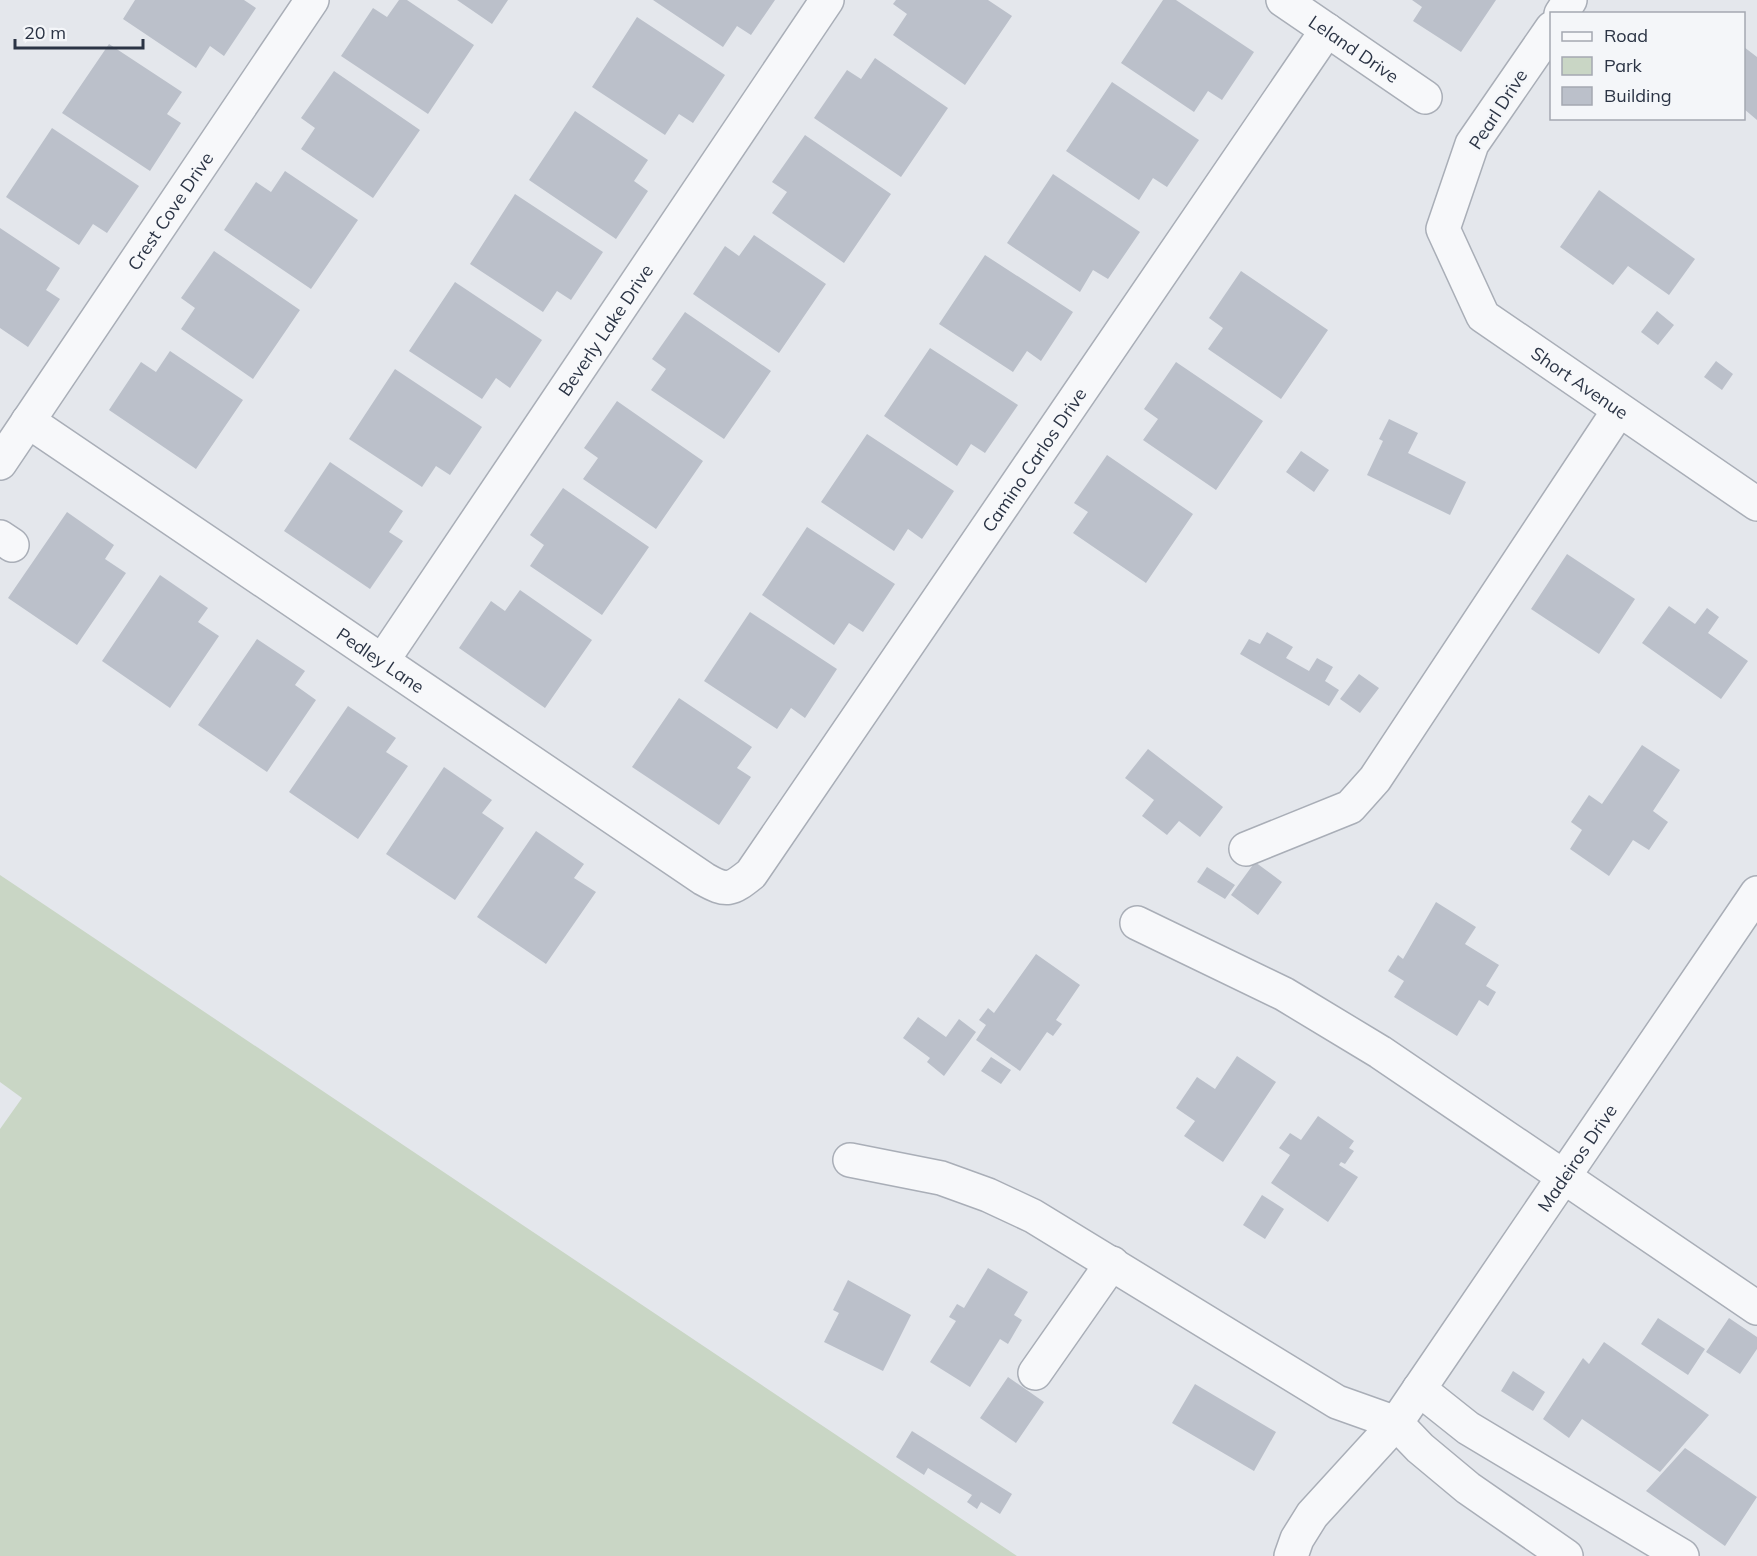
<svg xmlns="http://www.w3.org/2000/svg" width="1757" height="1556" viewBox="0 0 1757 1556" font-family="Mulish,sans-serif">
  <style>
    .green { fill: #c9d6c5 }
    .building { fill: #bbc0ca }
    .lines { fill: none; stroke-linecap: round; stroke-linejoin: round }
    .minor-casing { stroke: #a9aeb7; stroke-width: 36 }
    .minor { stroke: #f7f8fa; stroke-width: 33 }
    .labels { text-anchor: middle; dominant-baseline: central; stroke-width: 5; stroke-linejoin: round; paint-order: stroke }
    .street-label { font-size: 18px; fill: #2b3445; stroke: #f4f6f9 }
  </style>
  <rect width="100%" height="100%" fill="#e4e7ec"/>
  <path class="green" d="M 0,875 L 1017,1556 L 0,1556 L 0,1129 L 22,1098 L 0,1082 Z"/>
  <path class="building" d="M 135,0 L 244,0 L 256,8 L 224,56 L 210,46 L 196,68 L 123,19 Z
    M 399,0 L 407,0 L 474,45 L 428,114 L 341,56 L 373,8 L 387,17 Z
    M 457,0 L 508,0 L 492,24 Z
    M 653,0 L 775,0 L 751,35 L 737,26 L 723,47 Z
    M 896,0 L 988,0 L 1012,16 L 965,85 L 893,35 L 907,14 L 893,4 Z
    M 1163,0 L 1176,0 L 1254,52 L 1222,100 L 1208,91 L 1194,112 L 1121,63 Z
    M 1412,0 L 1496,0 L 1461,52 L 1413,21 L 1422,7 Z
    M 637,17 L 725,75 L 693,123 L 679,114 L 665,135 L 592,87 Z
    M 109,44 L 182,92 L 167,114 L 181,123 L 150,171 L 62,113 Z
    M 1744,47 L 1757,57 L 1757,120 L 1744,109 Z
    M 875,58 L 948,108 L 901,177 L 814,118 L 847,70 L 861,79 Z
    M 334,71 L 420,130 L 373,198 L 301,149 L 315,128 L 301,118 Z
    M 1112,82 L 1199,140 L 1167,187 L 1153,178 L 1139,200 L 1066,151 Z
    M 575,111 L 648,160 L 634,181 L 648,191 L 616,239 L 529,180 Z
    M 52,128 L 139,186 L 107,233 L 93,224 L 79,245 L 6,197 Z
    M 805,135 L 891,194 L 844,263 L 772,213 L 787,192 L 772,182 Z
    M 285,171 L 358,220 L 311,289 L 224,230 L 256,182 L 271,192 Z
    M 1053,174 L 1140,232 L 1108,279 L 1093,270 L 1080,292 L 1007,243 Z
    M 1599,190 L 1695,259 L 1669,295 L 1628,266 L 1613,285 L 1560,247 Z
    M 515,194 L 603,252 L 571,300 L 557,291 L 543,312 L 470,264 Z
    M 0,228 L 60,268 L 46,290 L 60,299 L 28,347 L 0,328 Z
    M 754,235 L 826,284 L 779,353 L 693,294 L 725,246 L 739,256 Z
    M 214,251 L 300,310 L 253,379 L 181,329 L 195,308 L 181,298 Z
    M 985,255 L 1073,312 L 1041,361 L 1027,351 L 1013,372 L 939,324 Z
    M 1241,271 L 1328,330 L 1281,399 L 1208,349 L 1223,328 L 1209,318 Z
    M 455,282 L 542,340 L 510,388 L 496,378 L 482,399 L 409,351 Z
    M 1657,311 L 1674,325 L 1658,345 L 1641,332 Z
    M 685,312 L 771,371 L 724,439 L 651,390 L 666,369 L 652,359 Z
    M 930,348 L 1018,405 L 985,453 L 971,444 L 957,466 L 884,416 Z
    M 170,351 L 243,400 L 196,469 L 109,410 L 141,362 L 156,372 Z
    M 1716,361 L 1733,374 L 1722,390 L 1704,377 Z
    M 1176,362 L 1263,421 L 1216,490 L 1143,440 L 1158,419 L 1144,409 Z
    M 395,369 L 482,427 L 450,475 L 436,466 L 422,487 L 349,439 Z
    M 617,401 L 703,461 L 656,529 L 583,479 L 598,458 L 584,448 Z
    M 1389,419 L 1418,433 L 1408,453 L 1466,482 L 1450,515 L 1367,475 L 1383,441 L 1379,439 Z
    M 867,434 L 954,491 L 922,539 L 908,529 L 894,551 L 821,502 Z
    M 1301,451 L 1329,470 L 1314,492 L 1286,472 Z
    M 1107,455 L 1193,514 L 1146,583 L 1073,533 L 1088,512 L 1074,503 Z
    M 330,462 L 403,511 L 389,532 L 403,541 L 370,589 L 284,531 Z
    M 563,488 L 649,547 L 602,615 L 530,566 L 544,545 L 530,535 Z
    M 67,512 L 114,545 L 105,559 L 126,573 L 77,645 L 8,598 Z
    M 807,527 L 895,584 L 863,632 L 849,623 L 834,645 L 762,595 Z
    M 1567,554 L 1635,599 L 1599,654 L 1531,609 Z
    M 160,575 L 208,608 L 198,622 L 219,636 L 170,708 L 102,661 Z
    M 520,590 L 592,640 L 545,708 L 459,648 L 491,601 L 505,611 Z
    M 1669,606 L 1695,624 L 1707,608 L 1719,617 L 1708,633 L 1748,661 L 1721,699 L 1642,643 Z
    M 750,612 L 837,669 L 805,718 L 791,708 L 777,729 L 704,681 Z
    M 1267,632 L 1293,647 L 1286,658 L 1309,671 L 1317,658 L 1333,667 L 1325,681 L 1339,690 L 1329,706 L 1240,654 L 1249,639 L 1260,644 Z
    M 257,639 L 305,671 L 295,685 L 316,700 L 267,772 L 198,725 Z
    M 1359,674 L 1379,688 L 1360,713 L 1340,699 Z
    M 679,698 L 752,747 L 737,768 L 751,777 L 719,825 L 632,767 Z
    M 348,706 L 396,738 L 386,752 L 408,766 L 358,839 L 289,792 Z
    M 1642,745 L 1680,770 L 1653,811 L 1668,822 L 1649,850 L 1633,840 L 1609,876 L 1570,849 L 1582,830 L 1571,822 L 1589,795 L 1602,804 Z
    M 1148,749 L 1223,807 L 1200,837 L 1179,821 L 1167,835 L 1142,816 L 1154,800 L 1125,778 Z
    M 444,767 L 492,800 L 482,813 L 504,828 L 455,900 L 386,854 Z
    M 536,831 L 584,864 L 574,878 L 596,892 L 546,964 L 477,917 Z
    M 1255,862 L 1282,882 L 1258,915 L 1231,895 Z
    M 1207,867 L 1235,885 L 1225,899 L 1197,882 Z
    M 1436,902 L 1476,927 L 1465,944 L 1499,965 L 1486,986 L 1496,992 L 1488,1006 L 1479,1000 L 1457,1036 L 1394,997 L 1404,981 L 1388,971 L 1398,955 L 1403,959 Z
    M 1036,954 L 1080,985 L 1056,1020 L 1062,1024 L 1053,1036 L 1047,1032 L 1020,1071 L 976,1040 L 986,1025 L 979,1020 L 988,1008 L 994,1013 Z
    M 918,1017 L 946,1037 L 959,1019 L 976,1032 L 944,1076 L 927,1062 L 930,1058 L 903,1038 Z
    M 1237,1056 L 1276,1082 L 1223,1162 L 1184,1136 L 1195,1121 L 1176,1108 L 1197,1077 L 1215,1089 Z
    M 991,1057 L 1011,1070 L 1001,1084 L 981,1071 Z
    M 1318,1116 L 1354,1141 L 1349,1148 L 1354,1151 L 1345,1164 L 1341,1162 L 1339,1165 L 1358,1177 L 1328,1222 L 1271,1183 L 1290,1155 L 1279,1148 L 1290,1133 L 1301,1140 Z
    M 1262,1195 L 1284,1209 L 1265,1239 L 1243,1225 Z
    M 988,1268 L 1028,1292 L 1014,1315 L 1022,1320 L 1008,1344 L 1000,1339 L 970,1387 L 930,1362 L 956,1321 L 949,1317 L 957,1304 L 964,1308 Z
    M 848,1280 L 911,1315 L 883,1371 L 824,1342 L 839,1313 L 833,1310 Z
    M 1658,1318 L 1705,1349 L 1688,1375 L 1641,1344 Z
    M 1729,1318 L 1757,1337 L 1757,1349 L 1740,1374 L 1706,1352 Z
    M 1604,1342 L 1709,1415 L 1660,1472 L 1582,1419 L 1569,1438 L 1543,1419 L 1583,1358 L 1589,1364 Z
    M 1513,1371 L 1545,1392 L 1533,1411 L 1501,1391 Z
    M 1008,1377 L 1044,1402 L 1016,1443 L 980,1418 Z
    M 1195,1384 L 1276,1432 L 1254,1471 L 1172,1423 Z
    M 912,1431 L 1012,1494 L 1000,1514 L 981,1502 L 977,1509 L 967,1502 L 972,1495 L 928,1468 L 924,1475 L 896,1457 Z
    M 1685,1448 L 1757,1497 L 1725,1546 L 1646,1491 Z"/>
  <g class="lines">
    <g class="minor-casing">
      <g id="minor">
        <path id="s1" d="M 1283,0 L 1425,97"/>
        <path d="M 1561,14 L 1570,0"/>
        <path id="s2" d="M 1552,28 L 1472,144 L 1443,229 L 1483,316 L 1757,504"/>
        <path id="s3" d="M 28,421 L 704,879 C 727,892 731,890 751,874 L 1327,30"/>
        <path id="s4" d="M 0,463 L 312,0"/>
        <path d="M 0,537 L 12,545"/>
        <path id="s5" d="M 383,660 L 827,0"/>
        <path d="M 1246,849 L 1350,807 L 1375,779 L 1619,410"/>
        <path d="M 1137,923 L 1284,994 L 1380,1052 L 1757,1308"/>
        <path d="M 850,1160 L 941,1178 L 988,1195 L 1033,1216 L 1337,1402 L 1396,1423 L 1420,1448 L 1468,1488 L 1566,1556"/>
        <path d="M 1035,1373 L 1112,1263"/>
        <path d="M 1419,1389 L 1468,1428 L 1682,1556"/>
        <path id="s6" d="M 1291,1556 L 1297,1539 L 1312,1515 L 1396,1423 L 1757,893"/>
      </g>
    </g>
    <use href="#minor" class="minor"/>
  </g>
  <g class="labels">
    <g class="street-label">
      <text stroke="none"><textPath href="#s1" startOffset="86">Leland Drive</textPath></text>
      <text transform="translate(1498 109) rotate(-57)">Pearl Drive</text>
      <text stroke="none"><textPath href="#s4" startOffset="304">Crest Cove Drive</textPath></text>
      <text stroke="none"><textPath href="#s5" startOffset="398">Beverly Lake Drive</textPath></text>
      <text stroke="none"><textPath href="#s2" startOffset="444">Short Avenue</textPath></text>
      <text stroke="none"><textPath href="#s3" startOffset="1371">Camino Carlos Drive</textPath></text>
      <text stroke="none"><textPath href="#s3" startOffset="426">Pedley Lane</textPath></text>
      <text stroke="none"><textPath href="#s6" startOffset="492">Madeiros Drive</textPath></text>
    </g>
  </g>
  <rect x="1550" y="12" width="195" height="108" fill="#f4f6f9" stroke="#a4a8b1" stroke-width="1.5"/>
  <rect x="1562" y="32" width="30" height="9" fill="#f7f8fa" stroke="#a4a8b1" stroke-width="1.5"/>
  <text x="1604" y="42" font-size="18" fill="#2b3445">Road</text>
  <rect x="1562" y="57" width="30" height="18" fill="#c9d6c5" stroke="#a4a8b1" stroke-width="1.5"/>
  <text x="1604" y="72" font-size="18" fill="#2b3445">Park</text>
  <rect x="1562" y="87" width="30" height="18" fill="#bbc0ca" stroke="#a4a8b1" stroke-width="1.5"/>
  <text x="1604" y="102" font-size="18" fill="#2b3445">Building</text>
  <path d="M15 39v9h128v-9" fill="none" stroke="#2b3445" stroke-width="3"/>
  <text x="24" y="39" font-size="18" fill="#2b3445" stroke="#f4f6f9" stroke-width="4.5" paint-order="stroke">20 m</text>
</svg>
